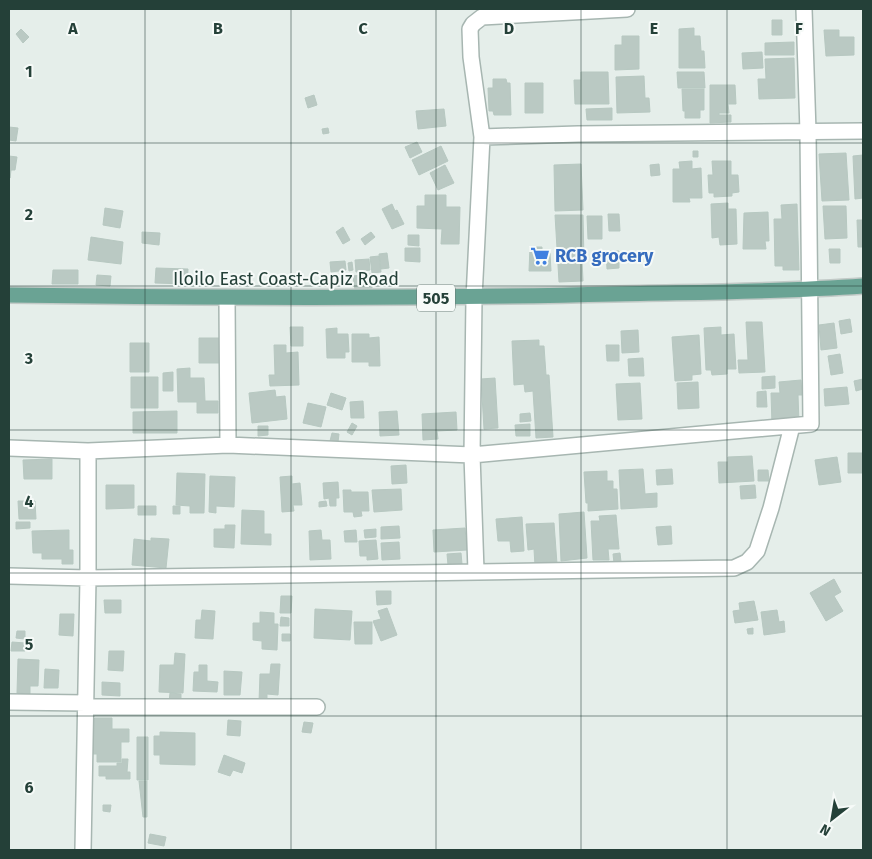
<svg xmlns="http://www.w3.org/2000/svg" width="872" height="859" viewBox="0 0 872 859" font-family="'Fira Sans',sans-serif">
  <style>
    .building { fill: #bac9c3; stroke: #b7c8c1 }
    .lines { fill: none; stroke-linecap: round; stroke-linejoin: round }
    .street-casing { stroke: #a7b6b1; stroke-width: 18 }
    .primary-casing { stroke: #c2cac7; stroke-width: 18 }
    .street { stroke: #fff; stroke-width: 15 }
    .primary { stroke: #6aa394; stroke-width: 15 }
    .grid { fill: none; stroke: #244038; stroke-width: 1; stroke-opacity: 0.55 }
    .labels { text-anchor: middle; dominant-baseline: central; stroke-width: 4; stroke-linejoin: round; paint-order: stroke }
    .shield { fill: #f6faf8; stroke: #637872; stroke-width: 1 }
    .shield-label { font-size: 16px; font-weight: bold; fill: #244038 }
    .shop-label { font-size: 18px; font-weight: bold; fill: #366cbe; stroke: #f6faf8; text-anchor: start }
    .street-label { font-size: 18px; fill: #244038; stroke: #f6faf8 }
    .grid-label { font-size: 16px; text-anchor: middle; font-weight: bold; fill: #244038; stroke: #f6faf8; stroke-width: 4; stroke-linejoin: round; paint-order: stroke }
  </style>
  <rect width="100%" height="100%" fill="#e5eeea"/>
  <path class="building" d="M 772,20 L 782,20 L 782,35 L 772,35 Z
    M 694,28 L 694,36 L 700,36 L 701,51 L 704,51 L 705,68 L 679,68 L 679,29 Z
    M 21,29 L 29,37 L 23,43 L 16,34 Z
    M 824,30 L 839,30 L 839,37 L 854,37 L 854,55 L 826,56 Z
    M 622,36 L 639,36 L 639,69 L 615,70 L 615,45 L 622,45 Z
    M 794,42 L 794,55 L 765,55 L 765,43 Z
    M 762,52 L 763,68 L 743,69 L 742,53 Z
    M 794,58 L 795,98 L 759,99 L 758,79 L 766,79 L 765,59 Z
    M 581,72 L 608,72 L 609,104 L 575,104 L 574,80 L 581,80 Z
    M 677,72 L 704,72 L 705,88 L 678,88 Z
    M 644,76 L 645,98 L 649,98 L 650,112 L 617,113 L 616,77 Z
    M 493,79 L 506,79 L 507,83 L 510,83 L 511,115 L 494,115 L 493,111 L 489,111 L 488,88 L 493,88 Z
    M 525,83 L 543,83 L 543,113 L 525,113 Z
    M 710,85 L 735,85 L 736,104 L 728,104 L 729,113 L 719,113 L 719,115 L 731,115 L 731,122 L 710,123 Z
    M 682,89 L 704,89 L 704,110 L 700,110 L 700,118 L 685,118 L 685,111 L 683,111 Z
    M 314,95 L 317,105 L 308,108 L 305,98 Z
    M 612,108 L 612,120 L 587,120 L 586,109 Z
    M 444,109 L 446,126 L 418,129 L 416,111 Z
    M 9,127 L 18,128 L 16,141 L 9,140 Z
    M 328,128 L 329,133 L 323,134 L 322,129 Z
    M 417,142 L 422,152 L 410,158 L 405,147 Z
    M 441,146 L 448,161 L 419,175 L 412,160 Z
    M 693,151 L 698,151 L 698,157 L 693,157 Z
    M 846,153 L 849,200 L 822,201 L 819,154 Z
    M 863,155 L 863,198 L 855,199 L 853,156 Z
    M 9,156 L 17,157 L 15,170 L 11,170 L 10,178 Z
    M 692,161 L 692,169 L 701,168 L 702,198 L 689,198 L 690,202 L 673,202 L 673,169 L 680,169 L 679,162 Z
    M 712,161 L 731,161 L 731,175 L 738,175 L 739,192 L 732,193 L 732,196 L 714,197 L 714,193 L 709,193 L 708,175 L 713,175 Z
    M 581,164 L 583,210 L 555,211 L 554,165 Z
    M 659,164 L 660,175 L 651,176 L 650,165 Z
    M 445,165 L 454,183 L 438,190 L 430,173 Z
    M 425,195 L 446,195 L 446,207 L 460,207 L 459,244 L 441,244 L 442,229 L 417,228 L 417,206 L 425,206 Z
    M 728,203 L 728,209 L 736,209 L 737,244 L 720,245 L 719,237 L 712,238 L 711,204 Z
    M 392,204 L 395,211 L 397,210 L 404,224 L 392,229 L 382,209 Z
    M 797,204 L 799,270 L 783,270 L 783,266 L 775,266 L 774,219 L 782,219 L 781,205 Z
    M 823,206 L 846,206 L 847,238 L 825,239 Z
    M 105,208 L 123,211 L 120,228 L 103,225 Z
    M 768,212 L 769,241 L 765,241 L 766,249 L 743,249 L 744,213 Z
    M 608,214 L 619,214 L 620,231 L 609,231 Z
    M 555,215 L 583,215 L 584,260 L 582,260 L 583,281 L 559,282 Z
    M 587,216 L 602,216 L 602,239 L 588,239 Z
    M 857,220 L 863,220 L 863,247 L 858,247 Z
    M 343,227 L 350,240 L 343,244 L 336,232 Z
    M 142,232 L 160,233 L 159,245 L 142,243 Z
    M 371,232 L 375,237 L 365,245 L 361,239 Z
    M 408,235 L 419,235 L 419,246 L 408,245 Z
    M 91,237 L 123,242 L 121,264 L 88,260 Z
    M 530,247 L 542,247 L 542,253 L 550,253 L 551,271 L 529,271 Z
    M 405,248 L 420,248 L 420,262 L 405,261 Z
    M 829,249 L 840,249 L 840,263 L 830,263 Z
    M 606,251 L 619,251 L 619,268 L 607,269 Z
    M 387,253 L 389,268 L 381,269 L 379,254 Z
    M 379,256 L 381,272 L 372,273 L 370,257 Z
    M 369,259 L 370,270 L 356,272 L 355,260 Z
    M 345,261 L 346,270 L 331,272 L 330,262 Z
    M 352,262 L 353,270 L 349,271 L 348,263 Z
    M 156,268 L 188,269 L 187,284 L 155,283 Z
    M 53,270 L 78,270 L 78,284 L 52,284 Z
    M 371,274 L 372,288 L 355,290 L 353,276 Z
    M 97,275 L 111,276 L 110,286 L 96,285 Z
    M 850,319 L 852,332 L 841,334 L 839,321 Z
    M 746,322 L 762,322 L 765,372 L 739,373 L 738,360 L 748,360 Z
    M 834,323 L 837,348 L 821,350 L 819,325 Z
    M 290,327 L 303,327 L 303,346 L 291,346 Z
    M 721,327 L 721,335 L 734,334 L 736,369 L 727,369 L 727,374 L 712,375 L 711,370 L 706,370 L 704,328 Z
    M 337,328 L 337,334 L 348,334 L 349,352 L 345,352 L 345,358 L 327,358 L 326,329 Z
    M 638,330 L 639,352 L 622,353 L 621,331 Z
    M 352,334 L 369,334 L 369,338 L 379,337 L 380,366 L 369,366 L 369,362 L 352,362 Z
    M 699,335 L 701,374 L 692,375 L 692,380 L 675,381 L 672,337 Z
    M 199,338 L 222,338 L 222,363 L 199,363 Z
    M 539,340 L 539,346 L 544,346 L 546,375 L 549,375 L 553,437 L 536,438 L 533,391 L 525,392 L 524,384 L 514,385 L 512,341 Z
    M 130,343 L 149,343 L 149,372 L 130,372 Z
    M 274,345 L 286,345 L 286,353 L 298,352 L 299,385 L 270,386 L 269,375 L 275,375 Z
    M 606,345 L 619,345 L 619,361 L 607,361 Z
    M 840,354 L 843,373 L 831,375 L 828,356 Z
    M 643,358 L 644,376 L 629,376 L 628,359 Z
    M 190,368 L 190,378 L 204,378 L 205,401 L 218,401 L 218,413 L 197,413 L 197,402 L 178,402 L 177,369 Z
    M 173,372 L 173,391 L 163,391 L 163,373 Z
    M 775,376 L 775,388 L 762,389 L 762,377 Z
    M 131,377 L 158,377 L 158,408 L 131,408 Z
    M 495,378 L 498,428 L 484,429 L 481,379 Z
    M 863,379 L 863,389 L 856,391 L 854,381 Z
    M 801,380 L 802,395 L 798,395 L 799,423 L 772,425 L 771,393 L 780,393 L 779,382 Z
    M 698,382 L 699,408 L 678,409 L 677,383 Z
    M 640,383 L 642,419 L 618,420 L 616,384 Z
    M 847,387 L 849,404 L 825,406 L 824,389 Z
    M 275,390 L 276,397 L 285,396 L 287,419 L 252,423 L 249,393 Z
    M 766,391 L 767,407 L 757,407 L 757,392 Z
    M 331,393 L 346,398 L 342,410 L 327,405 Z
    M 363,401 L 364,418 L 351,418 L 350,402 Z
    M 308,403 L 326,407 L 321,427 L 303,423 Z
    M 177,411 L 177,433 L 133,433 L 133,412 Z
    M 397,411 L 399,435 L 380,436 L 379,412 Z
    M 456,412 L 457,430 L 437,431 L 438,439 L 423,440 L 422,414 Z
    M 530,413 L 531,421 L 520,422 L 520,414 Z
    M 352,423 L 357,426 L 352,435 L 347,432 Z
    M 530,424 L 530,436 L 516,436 L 515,425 Z
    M 258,426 L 268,426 L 268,435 L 258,436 Z
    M 332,433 L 339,434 L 338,442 L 330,441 Z
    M 848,453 L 863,453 L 863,473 L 848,473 Z
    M 752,456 L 754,481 L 719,483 L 718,462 L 728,462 L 728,457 Z
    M 837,457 L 841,482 L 819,485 L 815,460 Z
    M 52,459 L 52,479 L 24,479 L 23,460 Z
    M 406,465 L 407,483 L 392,484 L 391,466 Z
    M 643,469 L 645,494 L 657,493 L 657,507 L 621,509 L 619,470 Z
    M 672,469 L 673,484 L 657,485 L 656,470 Z
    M 758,470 L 768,470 L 769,481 L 758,481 Z
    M 607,471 L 607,481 L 613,481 L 613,489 L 617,489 L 618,509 L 588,511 L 588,503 L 586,503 L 584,472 Z
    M 177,473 L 205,474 L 204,513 L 190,513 L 190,506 L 176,505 Z
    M 210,476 L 235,477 L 234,507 L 216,506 L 216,513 L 209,512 Z
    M 292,476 L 292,484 L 300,483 L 302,505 L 293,505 L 294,511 L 282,512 L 280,477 Z
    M 338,482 L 339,498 L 336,498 L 336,506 L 330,506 L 329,498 L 324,499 L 323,483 Z
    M 106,485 L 134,485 L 134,508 L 106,509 Z
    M 755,485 L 756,498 L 741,499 L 740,486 Z
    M 401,489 L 402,510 L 374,512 L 372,490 Z
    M 343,490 L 351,490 L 351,492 L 368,492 L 369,511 L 361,511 L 362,516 L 354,517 L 353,512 L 344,512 Z
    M 18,501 L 35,501 L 36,519 L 19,519 Z
    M 326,501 L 327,506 L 319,507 L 319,502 Z
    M 138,506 L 156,506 L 156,515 L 138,515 Z
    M 173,506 L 180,506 L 180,514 L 173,514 Z
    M 242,510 L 264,511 L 264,534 L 271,534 L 271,545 L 241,544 Z
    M 584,512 L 587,558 L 561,561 L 559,514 Z
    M 616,515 L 619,549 L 608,549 L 609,560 L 593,560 L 591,521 L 600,521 L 599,516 Z
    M 522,517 L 524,551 L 511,552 L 510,541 L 498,541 L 496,519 Z
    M 16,522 L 30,522 L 30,528 L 16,529 Z
    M 554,523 L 557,564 L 535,566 L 534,549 L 528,550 L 526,524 Z
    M 225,525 L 235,525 L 234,548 L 214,547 L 214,529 L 225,529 Z
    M 399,526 L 400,538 L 381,539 L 381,527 Z
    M 671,526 L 672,544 L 658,545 L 656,527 Z
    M 465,528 L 467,550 L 434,552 L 433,530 Z
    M 376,529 L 376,537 L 365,538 L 364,530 Z
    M 69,530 L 69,550 L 73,550 L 73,564 L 62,564 L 62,559 L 42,559 L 42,553 L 33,553 L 32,531 Z
    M 321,530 L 322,540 L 330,540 L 331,559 L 310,560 L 309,531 Z
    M 356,530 L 357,542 L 345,542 L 344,531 Z
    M 151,538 L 169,539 L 166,568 L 132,565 L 134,539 L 151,541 Z
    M 376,540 L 378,559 L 367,560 L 367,556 L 360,556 L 359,541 Z
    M 399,542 L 400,559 L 382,560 L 381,543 Z
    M 461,553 L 462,564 L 448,565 L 447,554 Z
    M 620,553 L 621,562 L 614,563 L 613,554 Z
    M 834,579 L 841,592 L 834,596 L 843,611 L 826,621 L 810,593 Z
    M 376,591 L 391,591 L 391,604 L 377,605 Z
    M 281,596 L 292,596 L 291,613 L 280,613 Z
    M 104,600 L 121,600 L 121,613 L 105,613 Z
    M 754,601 L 758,620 L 735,623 L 733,611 L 740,610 L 739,603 Z
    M 387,608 L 397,635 L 381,641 L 373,621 L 381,619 L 378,611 Z
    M 315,609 L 352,611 L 350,640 L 314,638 Z
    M 202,610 L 215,611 L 213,639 L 195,638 L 196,620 L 201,620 Z
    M 777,610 L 779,622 L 784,621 L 785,632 L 764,635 L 761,612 Z
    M 260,612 L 274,613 L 274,624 L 278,624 L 277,650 L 262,649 L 262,641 L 253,640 L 253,623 L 260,623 Z
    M 60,614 L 74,614 L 73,636 L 59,635 Z
    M 281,617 L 289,618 L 289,626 L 280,626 Z
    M 354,622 L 372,622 L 372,644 L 355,644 Z
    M 753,628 L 753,634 L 748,634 L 747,629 Z
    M 17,631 L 25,631 L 25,639 L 16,638 Z
    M 282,634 L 290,634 L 290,641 L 282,641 Z
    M 12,642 L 25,643 L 25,651 L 11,651 Z
    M 109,651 L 124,651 L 123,671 L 108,670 Z
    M 175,653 L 185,654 L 183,693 L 159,692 L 160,665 L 174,665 Z
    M 18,659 L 39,660 L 38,686 L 30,686 L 30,694 L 17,693 Z
    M 271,664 L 280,664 L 278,695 L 267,694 L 267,703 L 259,702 L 260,674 L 270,674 Z
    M 199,665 L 207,665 L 207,681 L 218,682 L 217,692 L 193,691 L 194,672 L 199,672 Z
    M 45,669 L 59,670 L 58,688 L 44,688 Z
    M 224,671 L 242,672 L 240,695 L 224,695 Z
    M 102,682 L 120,683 L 120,696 L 102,695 Z
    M 170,693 L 181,694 L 181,702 L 169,702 Z
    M 95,718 L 112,718 L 112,729 L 129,729 L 129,742 L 121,742 L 121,762 L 97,762 L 97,754 L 90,754 L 91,722 Z
    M 228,720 L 241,721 L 240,736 L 227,735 Z
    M 304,722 L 313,723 L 311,733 L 302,732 Z
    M 160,732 L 195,733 L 195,765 L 160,764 L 160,755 L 154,755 L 154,736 L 160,736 Z
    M 137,737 L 148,737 L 148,780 L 137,780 Z
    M 224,755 L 245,763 L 242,773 L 233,770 L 230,776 L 218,772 Z
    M 122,759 L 128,759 L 127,772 L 130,772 L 130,779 L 106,779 L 106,776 L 99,776 L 99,766 L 117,766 L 117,763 L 122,763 Z
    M 139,781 L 147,781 L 147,817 L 143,817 Z
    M 103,805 L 111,805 L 110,812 L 103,811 Z
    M 150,834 L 166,837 L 164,846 L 148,843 Z"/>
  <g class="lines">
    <g class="street-casing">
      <path id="street" d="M 482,137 L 578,134 L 863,131
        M 228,445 L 472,455 L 811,424 L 808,132 L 804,9
        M 9,448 L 88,451 L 228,445 L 227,299
        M 476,571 L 472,455 L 474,298 L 482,137 L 471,57 L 470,29 L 473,24 L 482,17 L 627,9
        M 9,576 L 88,578 L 734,568 L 747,562 L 757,551 L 771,508 L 792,426
        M 9,702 L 86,703
        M 86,707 L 317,707
        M 83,850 L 88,578 L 88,451"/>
    </g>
    <g class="primary-casing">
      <path id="primary" d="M 9,295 C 211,298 412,299 614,294 C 697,292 780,292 863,286"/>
    </g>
    <use href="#street" class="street"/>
    <use href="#primary" class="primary"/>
  </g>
  <path class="grid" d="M 145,9 L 145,850M 291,9 L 291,850M 436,9 L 436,850M 581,9 L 581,850M 727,9 L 727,850M 9,143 L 863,143M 9,286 L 863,286M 9,430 L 863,430M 9,573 L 863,573M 9,716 L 863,716"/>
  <defs>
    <g id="supermarket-bare" transform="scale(1.5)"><path d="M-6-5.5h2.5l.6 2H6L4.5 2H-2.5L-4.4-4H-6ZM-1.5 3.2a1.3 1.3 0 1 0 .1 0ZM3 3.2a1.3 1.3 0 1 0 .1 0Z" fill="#3f7fe0" stroke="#f6faf8" stroke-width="2.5" paint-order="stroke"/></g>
  </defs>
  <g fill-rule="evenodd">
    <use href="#supermarket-bare" x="540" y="256"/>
  </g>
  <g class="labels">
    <rect class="shield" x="417" y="284.5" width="38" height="27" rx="4"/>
    <g class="shield-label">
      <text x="436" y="298">505</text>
    </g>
    <g class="shop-label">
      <text x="555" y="256">RCB grocery</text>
    </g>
    <g class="street-label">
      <text x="286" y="279">Iloilo East Coast-Capiz Road</text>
    </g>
  </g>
  <g class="grid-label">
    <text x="73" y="34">A</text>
    <text x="218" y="34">B</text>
    <text x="363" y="34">C</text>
    <text x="509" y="34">D</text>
    <text x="654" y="34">E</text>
    <text x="799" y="34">F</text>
    <text x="29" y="77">1</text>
    <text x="29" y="220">2</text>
    <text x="29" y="364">3</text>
    <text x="29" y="507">4</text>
    <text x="29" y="650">5</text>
    <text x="29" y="793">6</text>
  </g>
  <rect width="872" height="859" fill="none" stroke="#244038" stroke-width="20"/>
  <g transform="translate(832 819) rotate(211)" stroke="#f6faf8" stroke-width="4" paint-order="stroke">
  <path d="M0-4L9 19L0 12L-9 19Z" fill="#244038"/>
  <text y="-8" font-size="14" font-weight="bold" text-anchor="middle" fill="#244038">N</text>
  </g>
</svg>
